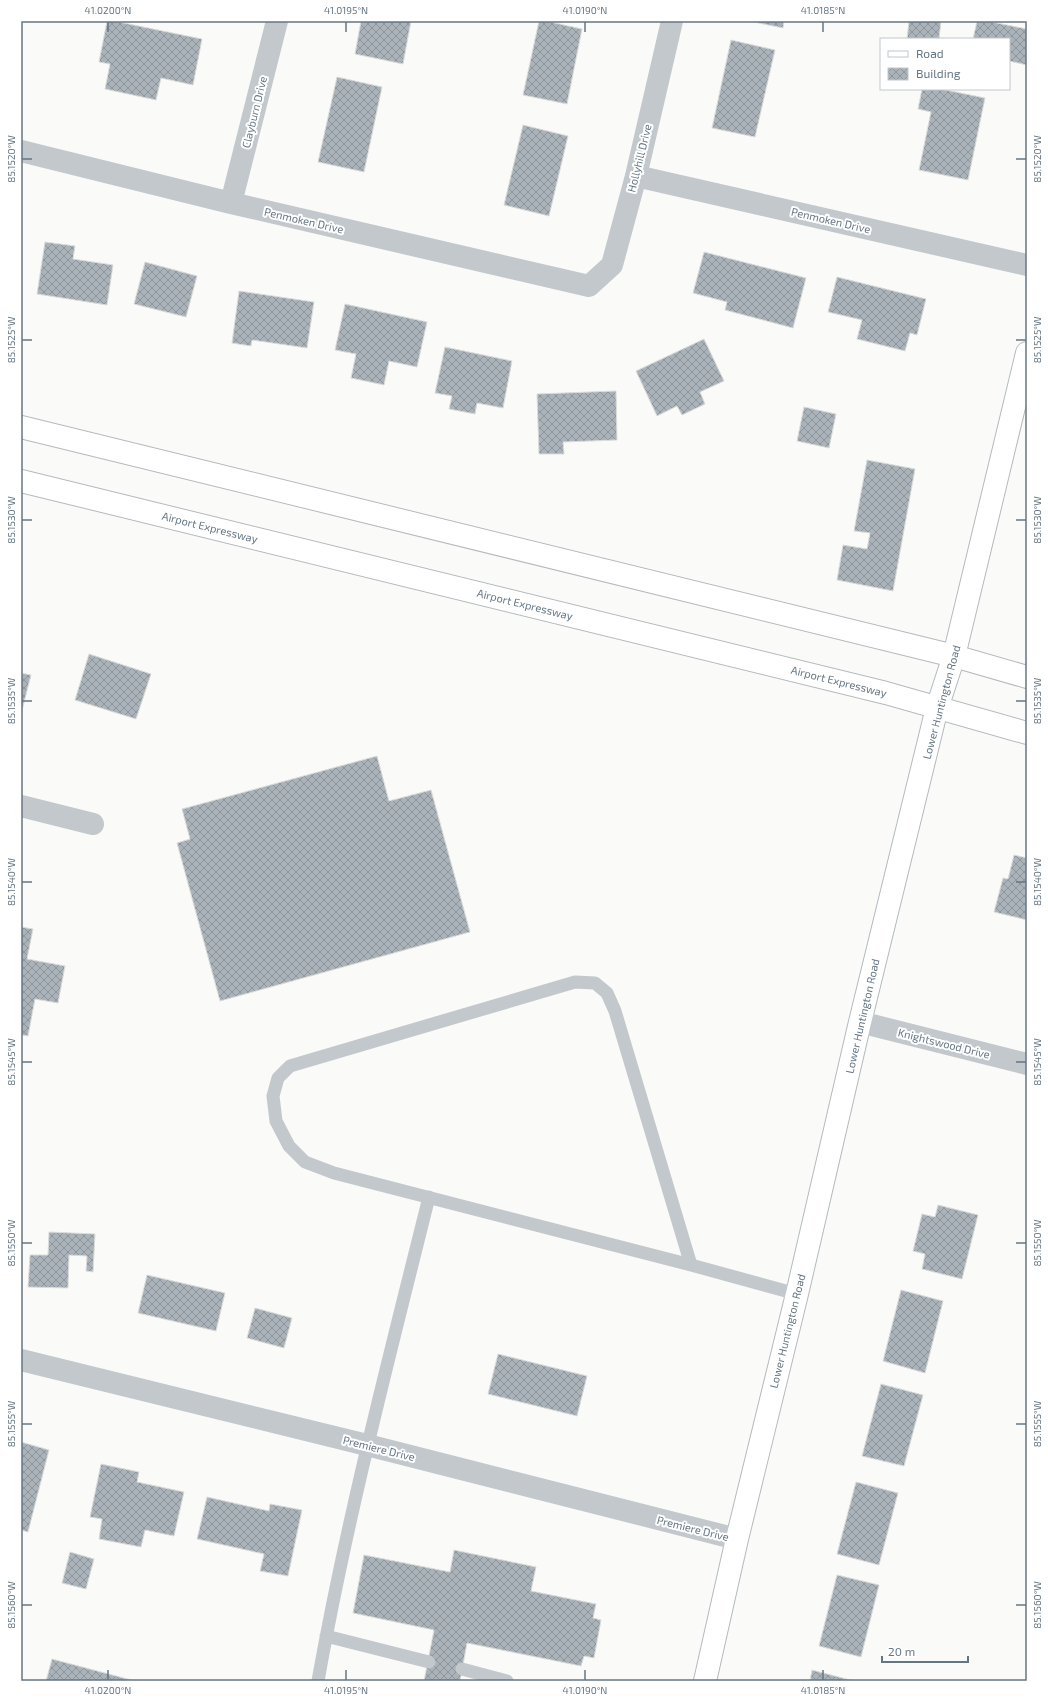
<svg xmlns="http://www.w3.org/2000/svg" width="1048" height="1702" viewBox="0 0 1048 1702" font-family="'Exo 2',sans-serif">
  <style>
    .building { fill: url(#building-cross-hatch); stroke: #dcdcda }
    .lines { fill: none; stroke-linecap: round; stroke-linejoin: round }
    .secondary-casing { stroke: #b3babf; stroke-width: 24 }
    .primary-casing { stroke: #b5babe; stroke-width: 24 }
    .service { stroke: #c3c8cc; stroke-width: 13 }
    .minor { stroke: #c3c8cc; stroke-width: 22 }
    .secondary { stroke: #fff; stroke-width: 22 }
    .primary { stroke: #fff; stroke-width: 22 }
    .ticks { fill: none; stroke: #657683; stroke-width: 1.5 }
    .labels { text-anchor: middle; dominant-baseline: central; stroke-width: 4; stroke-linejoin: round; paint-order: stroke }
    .street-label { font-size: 11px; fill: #657683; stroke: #fff }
    .neatline { fill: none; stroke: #657683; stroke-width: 1.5 }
    .ticks-label { font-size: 10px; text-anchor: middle; fill: #657683 }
  </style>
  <defs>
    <pattern id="building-cross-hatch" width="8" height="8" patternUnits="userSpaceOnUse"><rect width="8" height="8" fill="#aab3b9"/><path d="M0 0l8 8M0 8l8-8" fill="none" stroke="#8e969c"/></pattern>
  </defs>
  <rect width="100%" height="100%" fill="#fafaf8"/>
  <path class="building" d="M 107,21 L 114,21 L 202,39 L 193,85 L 161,78 L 156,100 L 105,89 L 110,64 L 99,62 Z
    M 361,21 L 411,21 L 403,64 L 355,54 Z
    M 539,21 L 546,21 L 582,29 L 567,104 L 523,95 Z
    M 749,21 L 784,21 L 783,28 Z
    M 909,21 L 941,21 L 939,39 L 907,39 Z
    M 977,21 L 987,21 L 1027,29 L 1027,65 L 1009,61 L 1009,39 L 973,39 Z
    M 731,40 L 775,50 L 755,137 L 712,128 Z
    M 337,77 L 382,87 L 364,172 L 318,162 Z
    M 922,89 L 941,89 L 985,98 L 968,180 L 919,170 L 931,112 L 918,109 Z
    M 523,125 L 568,136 L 549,216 L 504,205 Z
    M 45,242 L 75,246 L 73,259 L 113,265 L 107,305 L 37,294 Z
    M 704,252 L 806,278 L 793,328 L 725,310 L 727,302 L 693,293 Z
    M 145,262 L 197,276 L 186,317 L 134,304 Z
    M 837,277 L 926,299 L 917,335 L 910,333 L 905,351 L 857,339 L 862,320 L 828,312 Z
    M 239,291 L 314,302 L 307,348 L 252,340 L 251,346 L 232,343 Z
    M 345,304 L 427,322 L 417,367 L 389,361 L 384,385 L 351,378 L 356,354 L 335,350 Z
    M 704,339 L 724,381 L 700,392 L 705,404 L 682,415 L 677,406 L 657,416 L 636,371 Z
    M 445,347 L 512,361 L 503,408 L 477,403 L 475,414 L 449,409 L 452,396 L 435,393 Z
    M 616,391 L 617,440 L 563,442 L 564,454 L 539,454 L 537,394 Z
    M 804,407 L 836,414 L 829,448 L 797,441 Z
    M 867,460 L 915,469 L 893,591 L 837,580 L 843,545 L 867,549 L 870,533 L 854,531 Z
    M 89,654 L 151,674 L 136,719 L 75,700 Z
    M 21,673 L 31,675 L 21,714 Z
    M 377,756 L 389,801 L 431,790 L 470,932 L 220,1001 L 177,843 L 190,839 L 182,809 Z
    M 1014,855 L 1027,858 L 1027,920 L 994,912 L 1003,878 L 1008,879 Z
    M 21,927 L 33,929 L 27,959 L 65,966 L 58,1003 L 35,999 L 28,1036 L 21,1035 Z
    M 938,1205 L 978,1215 L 962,1279 L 922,1269 L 925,1254 L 913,1251 L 922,1214 L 935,1217 Z
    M 49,1232 L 95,1234 L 93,1272 L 86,1271 L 87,1256 L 69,1255 L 68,1288 L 28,1287 L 30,1255 L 48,1255 Z
    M 147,1275 L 225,1293 L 216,1331 L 138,1313 Z
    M 901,1290 L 943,1301 L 925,1373 L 883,1361 Z
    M 255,1308 L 292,1318 L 284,1348 L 247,1338 Z
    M 498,1354 L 587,1376 L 577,1416 L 488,1394 Z
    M 881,1384 L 923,1395 L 904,1466 L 862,1456 Z
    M 21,1442 L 49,1450 L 28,1532 L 21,1530 Z
    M 101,1464 L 139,1472 L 137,1482 L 184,1492 L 174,1536 L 145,1530 L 141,1547 L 99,1539 L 102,1519 L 90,1517 Z
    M 856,1482 L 898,1493 L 879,1565 L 837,1554 Z
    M 207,1497 L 269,1511 L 270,1504 L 302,1510 L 288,1576 L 260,1571 L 264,1554 L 197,1539 Z
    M 454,1550 L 536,1567 L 531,1591 L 596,1604 L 593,1618 L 601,1620 L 594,1658 L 584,1656 L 581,1666 L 467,1643 L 460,1681 L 424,1681 L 434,1630 L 353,1613 L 364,1555 L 450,1572 Z
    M 70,1552 L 94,1559 L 86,1589 L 62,1583 Z
    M 837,1575 L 879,1585 L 861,1657 L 819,1646 Z
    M 52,1659 L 135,1681 L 46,1681 Z
    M 812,1670 L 854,1681 L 810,1681 Z"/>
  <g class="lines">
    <g class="secondary-casing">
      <path id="secondary" d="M 705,1681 L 737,1539 L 797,1294 L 860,1022 L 937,708 L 954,656 L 1027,353"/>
    </g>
    <g class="primary-casing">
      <path id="primary" d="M 21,427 L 954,656 L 1027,677
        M 21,481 L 886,693 L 1027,733"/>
    </g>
    <path class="service" d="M 691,1265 L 615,1011 L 607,993 L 595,983 L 575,982 L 290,1066 L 278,1078 L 273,1096 L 276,1121 L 289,1146 L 305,1162 L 334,1173 L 691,1265 L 797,1294
      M 326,1636 L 429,1662
      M 462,1669 L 507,1681
      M 318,1681 C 347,1518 389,1358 429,1197"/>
    <path class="minor" d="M 21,151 L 231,203 L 589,286 L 612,265 L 636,176 L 672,21
      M 636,176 L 1027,265
      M 231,203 L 277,21
      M 21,806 L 93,824
      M 860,1022 L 1027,1064
      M 21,1360 L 367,1445 L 737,1539"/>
    <use href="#secondary" class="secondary"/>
    <use href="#primary" class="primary"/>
  </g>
  <path class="ticks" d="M 108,22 L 108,32M 346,22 L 346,32M 585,22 L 585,32M 823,22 L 823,32M 22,159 L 32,159M 1016,159 L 1026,159M 22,340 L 32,340M 1016,340 L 1026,340M 22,520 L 32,520M 1016,520 L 1026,520M 22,701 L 32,701M 1016,701 L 1026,701M 22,882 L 32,882M 1016,882 L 1026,882M 22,1062 L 32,1062M 1016,1062 L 1026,1062M 22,1243 L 32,1243M 1016,1243 L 1026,1243M 22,1424 L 32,1424M 1016,1424 L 1026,1424M 22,1605 L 32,1605M 1016,1605 L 1026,1605M 108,1670 L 108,1680M 346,1670 L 346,1680M 585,1670 L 585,1680M 823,1670 L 823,1680"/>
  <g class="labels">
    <g class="street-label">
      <text transform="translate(254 112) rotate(-76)">Clayburn Drive</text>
      <text transform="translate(639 158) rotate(-76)">Hollyhill Drive</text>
      <text transform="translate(304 220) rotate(13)">Penmoken Drive</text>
      <text transform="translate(831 220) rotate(13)">Penmoken Drive</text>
      <text transform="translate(210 527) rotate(14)">Airport Expressway</text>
      <text transform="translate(525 604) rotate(14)">Airport Expressway</text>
      <text transform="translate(839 681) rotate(14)">Airport Expressway</text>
      <text transform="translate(941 702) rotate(-75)">Lower Huntington Road</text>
      <text transform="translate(862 1016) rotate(-77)">Lower Huntington Road</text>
      <text transform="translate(944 1043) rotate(14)">Knightswood Drive</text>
      <text transform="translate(787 1331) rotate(-76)">Lower Huntington Road</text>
      <text transform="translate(379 1448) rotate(14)">Premiere Drive</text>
      <text transform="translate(693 1528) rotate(14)">Premiere Drive</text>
    </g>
  </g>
  <rect width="1048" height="1702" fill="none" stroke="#ffffff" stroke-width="44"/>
  <rect x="880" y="38" width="130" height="52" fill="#ffffff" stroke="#c1c8cd"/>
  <rect x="888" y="51" width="20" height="6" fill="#ffffff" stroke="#c1c8cd"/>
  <text x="916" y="58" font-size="12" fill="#657683">Road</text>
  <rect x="888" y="68" width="20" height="12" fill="url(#building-cross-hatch)" stroke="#c1c8cd"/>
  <text x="916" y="78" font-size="12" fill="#657683">Building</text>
  <path d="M882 1656v6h86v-6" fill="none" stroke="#657683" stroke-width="2"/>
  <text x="888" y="1656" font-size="12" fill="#657683" stroke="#ffffff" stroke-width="3" paint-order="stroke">20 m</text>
  <rect x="22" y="22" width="1004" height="1658" class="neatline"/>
  <g class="ticks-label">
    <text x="108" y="14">41.0200°N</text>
    <text x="346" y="14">41.0195°N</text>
    <text x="585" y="14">41.0190°N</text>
    <text x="823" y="14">41.0185°N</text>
    <text transform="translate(1037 159) rotate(-90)" y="4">85.1520°W</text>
    <text transform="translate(11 159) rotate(-90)" y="4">85.1520°W</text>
    <text transform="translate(1037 340) rotate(-90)" y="4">85.1525°W</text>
    <text transform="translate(11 340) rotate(-90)" y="4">85.1525°W</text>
    <text transform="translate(1037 520) rotate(-90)" y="4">85.1530°W</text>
    <text transform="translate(11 520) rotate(-90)" y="4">85.1530°W</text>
    <text transform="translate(1037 701) rotate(-90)" y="4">85.1535°W</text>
    <text transform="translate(11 701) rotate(-90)" y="4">85.1535°W</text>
    <text transform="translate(1037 882) rotate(-90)" y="4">85.1540°W</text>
    <text transform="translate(11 882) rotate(-90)" y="4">85.1540°W</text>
    <text transform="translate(11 1062) rotate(-90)" y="4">85.1545°W</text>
    <text transform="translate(1037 1062) rotate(-90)" y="4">85.1545°W</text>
    <text transform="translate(11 1243) rotate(-90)" y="4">85.1550°W</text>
    <text transform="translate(1037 1243) rotate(-90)" y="4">85.1550°W</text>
    <text transform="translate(11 1424) rotate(-90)" y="4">85.1555°W</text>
    <text transform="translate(1037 1424) rotate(-90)" y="4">85.1555°W</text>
    <text transform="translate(11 1605) rotate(-90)" y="4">85.1560°W</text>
    <text transform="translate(1037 1605) rotate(-90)" y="4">85.1560°W</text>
    <text x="108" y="1694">41.0200°N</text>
    <text x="346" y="1694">41.0195°N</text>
    <text x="585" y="1694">41.0190°N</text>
    <text x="823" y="1694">41.0185°N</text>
  </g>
</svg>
